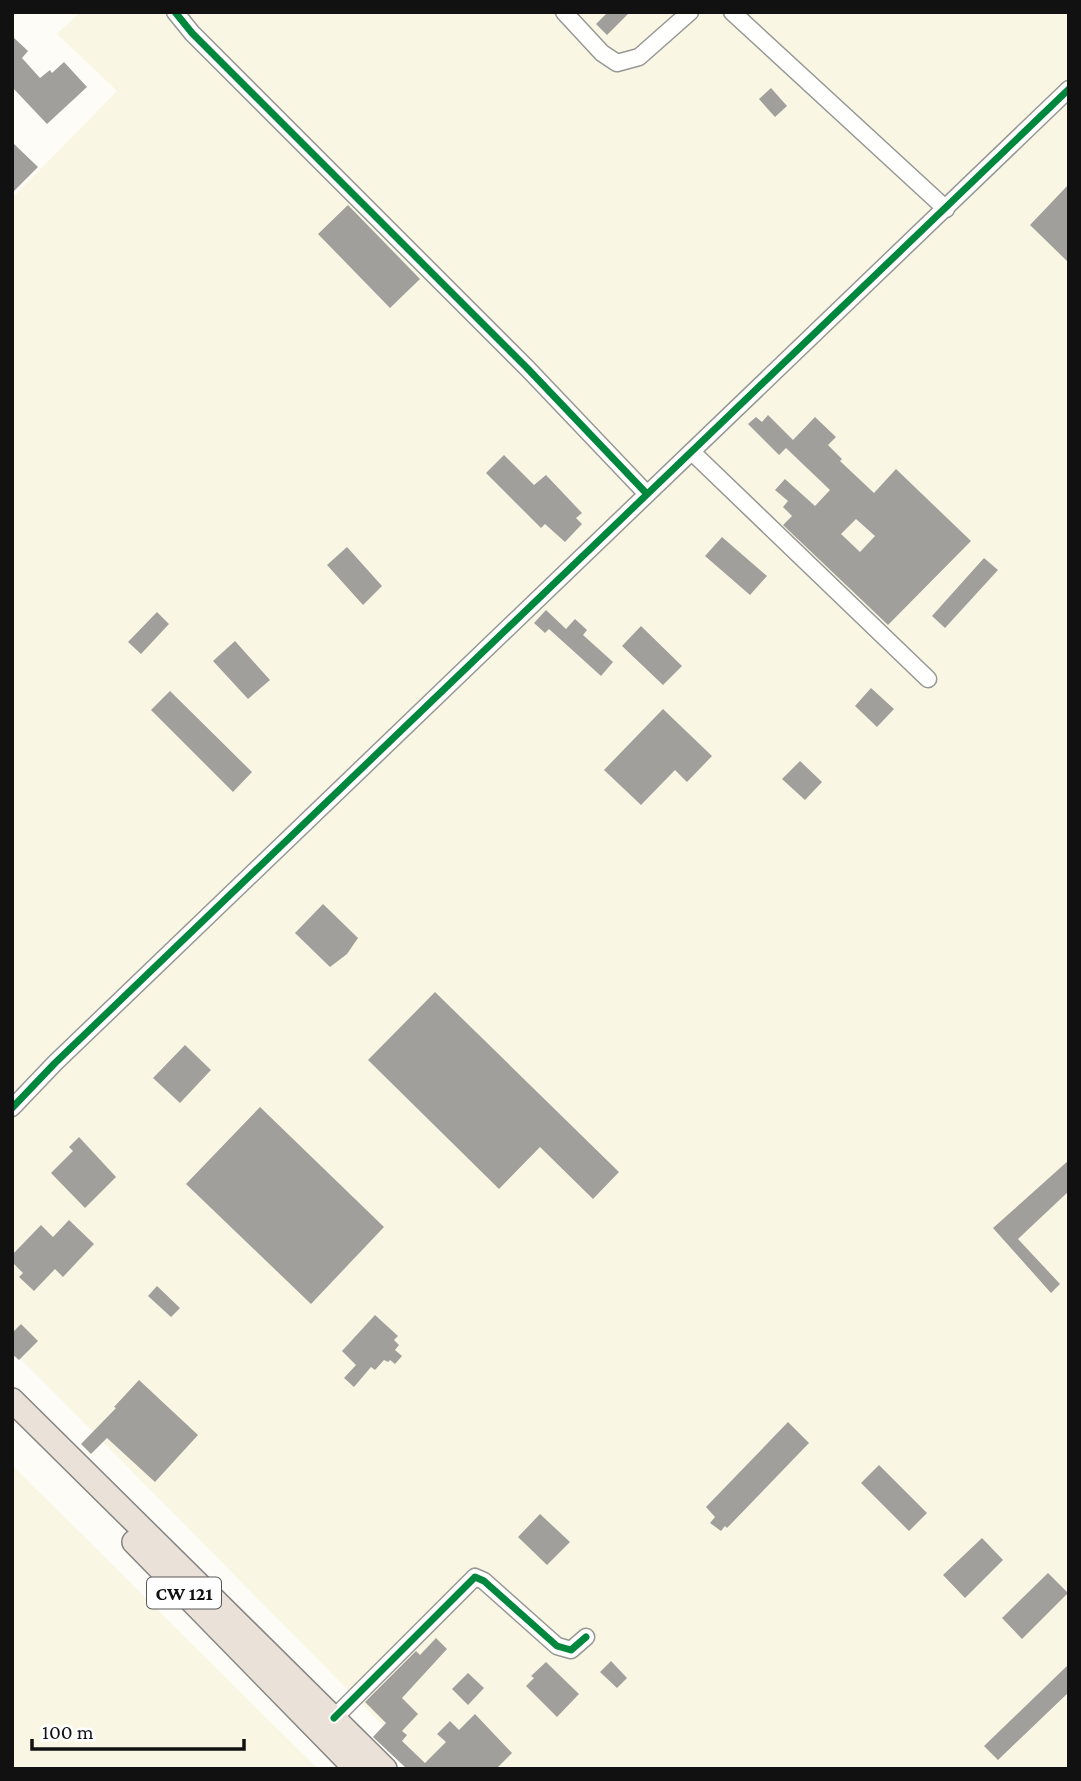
<svg xmlns="http://www.w3.org/2000/svg" width="1081" height="1781" viewBox="0 0 1081 1781" font-family="'Crimson Pro',serif">
  <style>
    .farmland { fill: #f9f7e4 }
    .building { fill: #a19f9c; fill-rule: evenodd }
    .lines { fill: none; stroke-linecap: round; stroke-linejoin: round }
    .minor-casing { stroke: #979795; stroke-width: 19 }
    .highway-casing { stroke: #858482; stroke-width: 26 }
    .minor { stroke: #fffffe; stroke-width: 16 }
    .highway { stroke: #eae1d8; stroke-width: 23 }
    .cycleway-casing { stroke: #fff; stroke-width: 11 }
    .cycleway { stroke: #00873e; stroke-width: 7 }
    .labels { text-anchor: middle; dominant-baseline: central; stroke-width: 7; stroke-linejoin: round; paint-order: stroke }
    .shield { fill: #fff; stroke: #585858; stroke-width: 2 }
    .shield-label { font-size: 19px; font-weight: bold; fill: #111 }
  </style>
  <rect width="100%" height="100%" fill="#fdfcf7"/>
  <path class="farmland" d="M 80,12 L 1069,12 L 1069,1769 L 426,1769 L 12,1350 L 12,198 L 117,91 L 57,34 Z
    M 12,1465 L 318,1769 L 12,1769 Z"/>
  <path class="building" d="M 608,12 L 630,12 L 607,35 L 596,24 Z
    M 12,36 L 28,51 L 22,58 L 40,78 L 50,70 L 52,73 L 64,62 L 87,87 L 47,124 L 12,87 Z
    M 771,88 L 787,106 L 775,117 L 759,99 Z
    M 12,142 L 38,167 L 12,193 Z
    M 1069,184 L 1069,263 L 1030,225 Z
    M 348,205 L 420,279 L 390,308 L 318,234 Z
    M 768,415 L 793,440 L 815,417 L 836,437 L 828,445 L 842,459 L 840,461 L 874,493 L 896,469 L 971,541 L 888,625 L 783,525 L 792,516 L 783,507 L 788,501 L 775,490 L 785,479 L 815,506 L 830,490 L 786,448 L 779,455 L 748,424 L 756,417 L 762,422 ZM 856,519 L 875,536 L 860,552 L 841,534 Z
    M 504,455 L 534,485 L 546,475 L 582,513 L 576,518 L 582,524 L 565,542 L 545,524 L 541,528 L 486,473 Z
    M 722,537 L 767,576 L 750,595 L 705,556 Z
    M 347,547 L 382,586 L 363,605 L 327,565 Z
    M 984,558 L 998,570 L 945,628 L 932,616 Z
    M 546,610 L 566,629 L 575,619 L 587,630 L 583,635 L 613,662 L 601,676 L 549,629 L 545,633 L 534,623 Z
    M 157,612 L 169,624 L 141,654 L 128,642 Z
    M 641,626 L 682,666 L 663,685 L 622,646 Z
    M 235,641 L 270,680 L 248,699 L 213,661 Z
    M 871,688 L 894,709 L 877,727 L 855,706 Z
    M 170,691 L 252,772 L 233,792 L 151,710 Z
    M 663,709 L 712,756 L 687,782 L 675,770 L 641,805 L 604,770 Z
    M 800,761 L 822,782 L 805,800 L 782,779 Z
    M 323,904 L 358,938 L 347,954 L 330,967 L 295,933 Z
    M 435,992 L 619,1172 L 593,1199 L 540,1147 L 499,1189 L 368,1060 Z
    M 185,1045 L 211,1070 L 180,1103 L 153,1078 Z
    M 260,1107 L 384,1227 L 311,1304 L 186,1184 Z
    M 79,1137 L 116,1177 L 85,1208 L 51,1173 L 73,1151 L 69,1147 Z
    M 1069,1160 L 1069,1191 L 1018,1239 L 1060,1284 L 1051,1293 L 993,1228 Z
    M 69,1220 L 94,1244 L 63,1277 L 55,1269 L 34,1291 L 19,1277 L 23,1273 L 12,1262 L 12,1255 L 41,1225 L 53,1237 Z
    M 157,1286 L 180,1308 L 171,1317 L 148,1296 Z
    M 375,1315 L 398,1336 L 394,1340 L 399,1345 L 395,1350 L 402,1356 L 395,1364 L 390,1360 L 388,1362 L 384,1360 L 375,1370 L 371,1367 L 354,1387 L 344,1378 L 356,1365 L 342,1351 Z
    M 21,1324 L 38,1341 L 19,1360 L 12,1354 L 12,1333 Z
    M 139,1380 L 198,1435 L 155,1482 L 107,1438 L 91,1454 L 81,1444 L 116,1408 L 114,1407 Z
    M 788,1422 L 809,1443 L 727,1528 L 725,1526 L 721,1531 L 710,1523 L 715,1517 L 706,1507 Z
    M 879,1465 L 927,1513 L 909,1531 L 861,1483 Z
    M 540,1514 L 570,1542 L 547,1565 L 518,1537 Z
    M 982,1538 L 1003,1560 L 965,1598 L 943,1575 Z
    M 1048,1573 L 1068,1593 L 1022,1639 L 1002,1618 Z
    M 436,1638 L 447,1649 L 402,1698 L 418,1714 L 402,1731 L 407,1735 L 402,1741 L 425,1763 L 446,1742 L 437,1734 L 450,1721 L 459,1730 L 475,1714 L 512,1753 L 496,1769 L 407,1769 L 373,1737 L 386,1723 L 365,1702 L 416,1651 L 420,1655 Z
    M 611,1661 L 627,1678 L 617,1688 L 600,1672 Z
    M 546,1662 L 579,1694 L 557,1717 L 526,1686 L 534,1678 L 531,1676 Z
    M 1069,1664 L 1069,1692 L 998,1760 L 984,1746 Z
    M 468,1673 L 484,1688 L 468,1705 L 452,1689 Z"/>
  <g class="lines">
    <g class="minor-casing">
      <path id="minor" d="M 175,12 L 192,33 L 528,369 L 647,494
        M 564,12 L 602,53 L 617,63 L 639,57 L 690,12
        M 732,12 L 946,209
        M 692,452 L 928,679
        M 12,1108 L 55,1063 L 1069,89
        M 334,1718 L 475,1577 L 484,1581 L 557,1646 L 571,1650 L 586,1637"/>
    </g>
    <g class="highway-casing">
      <path id="highway" d="M 12,1400 L 385,1769
        M 134,1542 L 356,1769"/>
    </g>
    <use href="#minor" class="minor"/>
    <use href="#highway" class="highway"/>
    <g class="cycleway-casing">
      <path id="cycleway" d="M 175,12 L 192,33 L 528,369 L 647,494
        M 12,1108 L 55,1063 L 1069,89
        M 334,1718 L 475,1577 L 484,1581 L 557,1646 L 571,1650 L 586,1637"/>
    </g>
    <use href="#cycleway" class="cycleway"/>
  </g>
  <g class="labels">
    <rect class="shield" x="147" y="1577.5" width="74" height="31" rx="5"/>
    <g class="shield-label">
      <text x="184" y="1593">CW 121</text>
    </g>
  </g>
  <rect width="1081" height="1781" fill="none" stroke="#111111" stroke-width="28"/>
  <path d="M32 1739v10h212v-10" fill="none" stroke="#111111" stroke-width="3.5"/>
  <text x="42" y="1739" font-size="21" fill="#111111" stroke="#ffffff" stroke-width="5" paint-order="stroke">100 m</text>
</svg>
